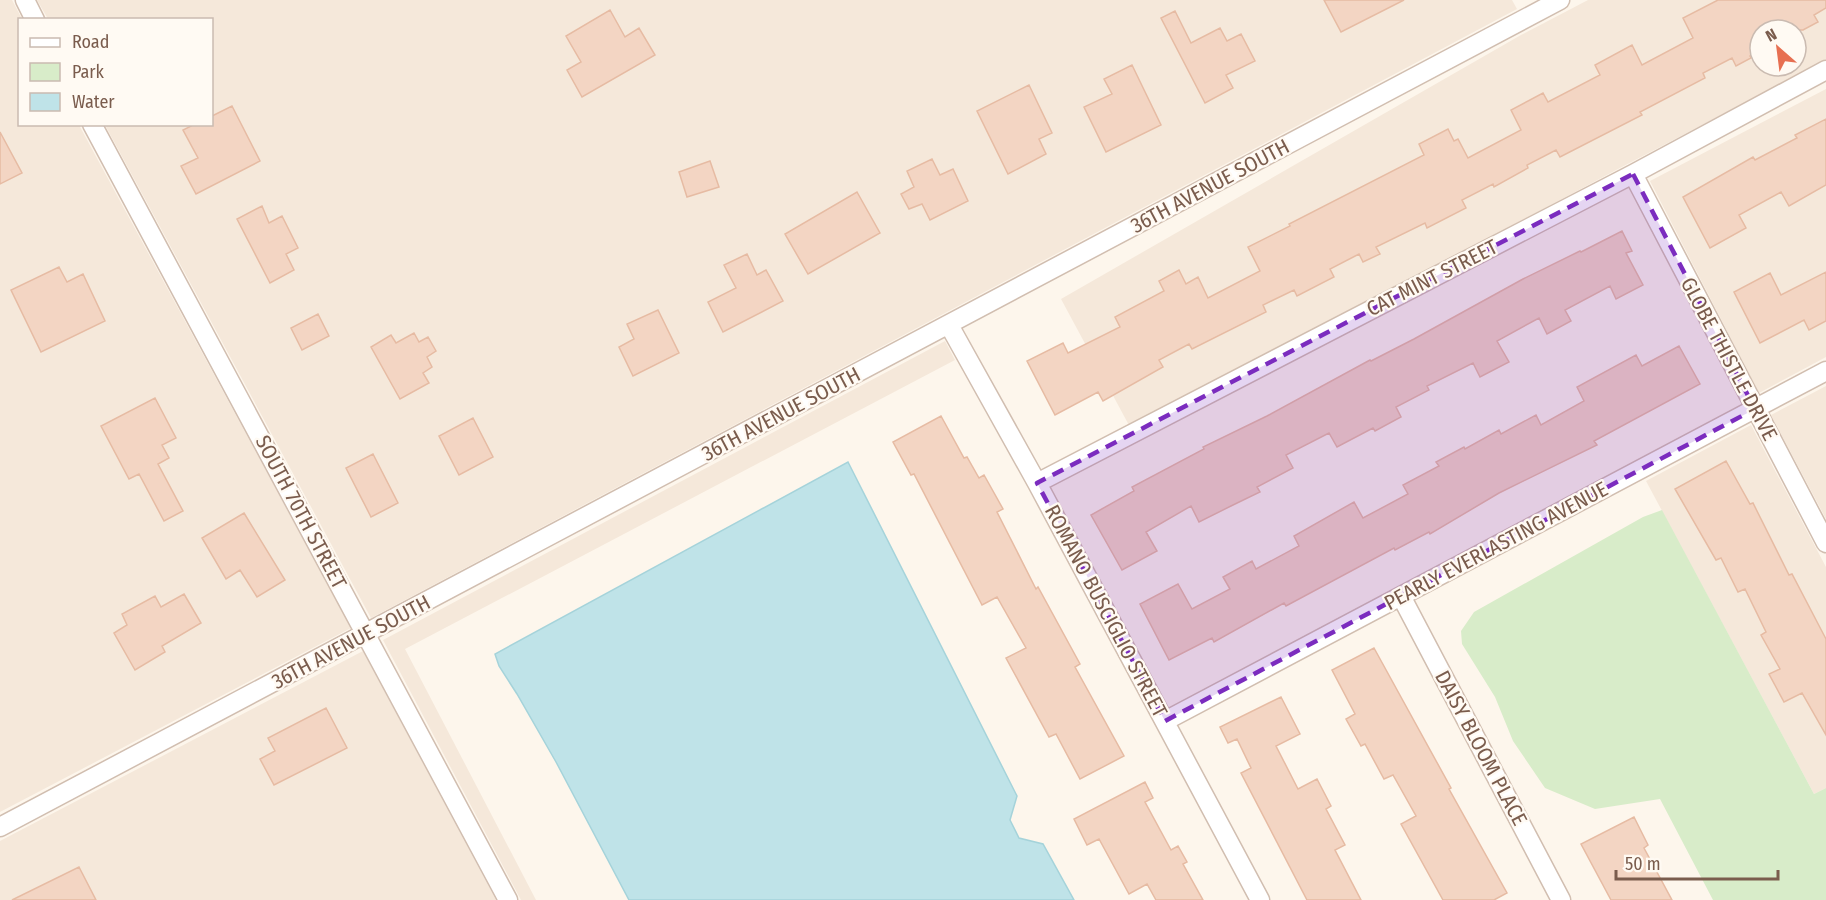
<svg xmlns="http://www.w3.org/2000/svg" width="1826" height="900" viewBox="0 0 1826 900" font-family="'Fira Sans Condensed',sans-serif">
  <style>
    .residential { fill: #f5e8da; fill-rule: evenodd }
    .green { fill: #d8ecc9 }
    .water { fill: #bfe3e8; stroke: #a5d3da; stroke-width: 1.5 }
    .building { fill: #f3d5c3; stroke: #e6bba3; stroke-width: 1.5 }
    .lines { fill: none; stroke-linecap: round; stroke-linejoin: round }
    .street-casing { stroke: #d1beb0; stroke-width: 21 }
    .street { stroke: #fff; stroke-width: 18 }
    .marked { fill: #7b2cbf; fill-opacity: 0.2; stroke: #7b2cbf; stroke-width: 4.5; stroke-dasharray: 12 8; stroke-linejoin: round }
    .labels { text-anchor: middle; dominant-baseline: central; stroke-width: 4.5; stroke-linejoin: round; paint-order: stroke }
    .street-label { font-size: 21px; fill: #7a5c4d; stroke: #fffaf3 }
  </style>
  <rect width="100%" height="100%" fill="#fdf6ec"/>
  <path class="residential" d="M 0,0 L 12,0 L 22,19 L 20,20 L 20,124 L 79,125 L 351,628 L 0,812 Z
    M 37,0 L 1512,0 L 1517,9 L 371,618 L 105,125 L 212,124 L 212,20 L 48,19 Z
    M 1588,0 L 1826,0 L 1826,60 L 1618,169 L 1131,429 L 1061,299 L 1521,35 ZM 1760,30 L 1796,30 L 1796,66 L 1760,66 Z
    M 1826,89 L 1826,357 L 1759,393 L 1650,181 Z
    M 945,341 L 955,360 L 405,649 L 536,900 L 521,900 L 383,640 Z
    M 1826,386 L 1826,519 L 1771,415 Z
    M 1751,425 L 1826,567 L 1826,788 L 1814,794 L 1646,481 Z
    M 363,651 L 496,900 L 0,900 L 0,841 Z"/>
  <path class="green" d="M 1662,510 L 1814,794 L 1826,788 L 1826,900 L 1713,900 L 1660,799 L 1595,809 L 1545,788 L 1513,741 L 1495,697 L 1462,644 L 1461,631 L 1474,612 L 1643,517 Z"/>
  <path class="water" d="M 848,462 L 1017,796 L 1010,820 L 1019,838 L 1043,844 L 1074,900 L 629,900 L 556,762 L 517,694 L 499,666 L 495,654 Z"/>
  <path class="building" d="M 1324,0 L 1404,0 L 1341,32 Z
    M 1718,0 L 1826,0 L 1826,8 L 1814,15 L 1818,22 L 1803,30 L 1760,30 L 1760,51 L 1750,56 L 1751,58 L 1736,66 L 1732,58 L 1703,73 L 1705,78 L 1640,112 L 1642,115 L 1560,157 L 1556,150 L 1527,165 L 1528,168 L 1494,187 L 1493,184 L 1462,200 L 1466,208 L 1427,228 L 1425,223 L 1376,247 L 1380,254 L 1363,262 L 1359,254 L 1330,269 L 1334,277 L 1297,296 L 1294,290 L 1263,305 L 1266,312 L 1192,349 L 1189,344 L 1159,360 L 1163,367 L 1103,401 L 1098,392 L 1055,415 L 1027,361 L 1063,343 L 1068,353 L 1120,327 L 1115,317 L 1164,291 L 1159,281 L 1179,270 L 1186,284 L 1198,277 L 1208,298 L 1260,271 L 1248,247 L 1290,226 L 1289,224 L 1424,155 L 1419,144 L 1448,129 L 1454,141 L 1458,139 L 1468,158 L 1521,130 L 1511,110 L 1543,93 L 1548,102 L 1600,75 L 1595,65 L 1632,45 L 1642,65 L 1693,38 L 1683,18 Z
    M 610,10 L 625,37 L 639,28 L 655,55 L 582,97 L 567,70 L 581,62 L 566,36 Z
    M 1175,11 L 1191,43 L 1220,28 L 1227,41 L 1241,34 L 1255,61 L 1226,75 L 1233,88 L 1205,103 L 1161,18 Z
    M 1132,65 L 1161,125 L 1106,152 L 1084,107 L 1112,94 L 1104,79 Z
    M 1029,85 L 1052,133 L 1039,139 L 1046,154 L 1008,174 L 977,111 Z
    M 232,106 L 260,161 L 196,194 L 181,166 L 198,158 L 183,130 L 195,124 L 212,124 L 212,116 Z
    M 1826,119 L 1826,185 L 1789,206 L 1781,192 L 1739,215 L 1746,228 L 1710,248 L 1683,197 L 1753,157 L 1755,160 L 1797,138 L 1795,135 Z
    M 0,132 L 22,173 L 0,184 Z
    M 932,159 L 940,175 L 953,169 L 968,201 L 930,220 L 922,204 L 909,209 L 901,194 L 914,187 L 907,171 Z
    M 710,161 L 719,187 L 687,197 L 679,172 Z
    M 857,192 L 880,233 L 808,274 L 785,234 Z
    M 262,206 L 269,223 L 282,216 L 298,248 L 286,254 L 294,270 L 270,283 L 237,219 Z
    M 1622,231 L 1632,251 L 1626,253 L 1643,285 L 1616,299 L 1610,286 L 1565,310 L 1571,321 L 1547,334 L 1539,318 L 1497,341 L 1509,362 L 1480,377 L 1473,363 L 1427,386 L 1429,390 L 1396,407 L 1401,417 L 1375,431 L 1373,428 L 1337,447 L 1329,433 L 1286,455 L 1293,468 L 1257,487 L 1260,492 L 1233,505 L 1199,522 L 1191,506 L 1146,532 L 1157,551 L 1122,570 L 1091,515 L 1134,491 L 1132,487 L 1204,449 L 1203,447 L 1267,416 L 1370,360 L 1371,361 L 1414,339 L 1523,279 L 1580,251 L 1581,252 Z
    M 747,254 L 757,275 L 766,270 L 783,301 L 723,332 L 708,302 L 736,288 L 724,265 Z
    M 59,267 L 67,282 L 83,274 L 105,321 L 41,352 L 11,290 Z
    M 1826,272 L 1826,321 L 1809,330 L 1804,320 L 1760,343 L 1734,292 L 1770,273 L 1781,295 Z
    M 658,310 L 679,353 L 633,376 L 619,347 L 634,339 L 627,324 Z
    M 318,314 L 329,336 L 302,350 L 291,328 Z
    M 414,333 L 419,342 L 428,337 L 436,351 L 427,357 L 432,367 L 423,373 L 429,383 L 400,399 L 371,347 L 391,335 L 396,343 Z
    M 1679,346 L 1700,384 L 1594,441 L 1597,445 L 1499,493 L 1430,534 L 1429,532 L 1395,550 L 1394,548 L 1286,606 L 1284,603 L 1214,642 L 1212,638 L 1169,660 L 1140,604 L 1178,584 L 1192,609 L 1230,589 L 1223,577 L 1252,561 L 1256,569 L 1299,546 L 1294,536 L 1354,502 L 1363,518 L 1408,494 L 1403,485 L 1439,466 L 1436,462 L 1464,447 L 1465,449 L 1499,430 L 1501,434 L 1536,415 L 1541,425 L 1584,401 L 1577,387 L 1636,355 L 1642,366 Z
    M 155,398 L 176,438 L 162,445 L 169,458 L 158,464 L 183,511 L 164,521 L 139,474 L 129,479 L 101,426 Z
    M 941,416 L 964,458 L 967,457 L 979,478 L 984,475 L 1003,509 L 997,512 L 1036,589 L 1038,587 L 1080,664 L 1075,667 L 1124,756 L 1080,779 L 1056,734 L 1049,737 L 1006,658 L 1026,648 L 997,597 L 982,605 L 914,474 L 911,475 L 893,442 Z
    M 473,418 L 493,457 L 459,475 L 439,436 Z
    M 373,454 L 398,503 L 371,517 L 346,468 Z
    M 1726,461 L 1750,504 L 1753,503 L 1789,575 L 1792,574 L 1826,639 L 1826,735 L 1802,693 L 1784,702 L 1769,674 L 1780,669 L 1761,635 L 1766,632 L 1745,589 L 1738,592 L 1721,558 L 1716,560 L 1675,489 Z
    M 244,513 L 285,580 L 257,597 L 240,570 L 226,579 L 202,538 Z
    M 184,594 L 201,623 L 162,646 L 165,652 L 135,670 L 114,633 L 127,625 L 122,614 L 155,596 L 161,607 Z
    M 1374,648 L 1451,788 L 1449,789 L 1507,893 L 1494,900 L 1443,900 L 1401,824 L 1416,816 L 1393,775 L 1384,779 L 1365,744 L 1361,746 L 1346,719 L 1355,714 L 1332,670 Z
    M 1281,697 L 1300,734 L 1276,746 L 1298,789 L 1317,779 L 1331,806 L 1326,809 L 1345,845 L 1335,850 L 1361,900 L 1307,900 L 1241,773 L 1251,768 L 1237,739 L 1228,743 L 1220,727 Z
    M 326,708 L 347,748 L 274,785 L 260,759 L 275,751 L 268,738 Z
    M 1145,782 L 1153,798 L 1145,802 L 1171,850 L 1178,846 L 1187,862 L 1183,864 L 1203,900 L 1156,900 L 1147,884 L 1129,894 L 1099,839 L 1087,845 L 1074,819 Z
    M 1634,817 L 1648,845 L 1644,848 L 1672,900 L 1611,900 L 1581,844 Z
    M 79,867 L 96,900 L 12,900 Z"/>
  <g class="lines">
    <g class="street-casing">
      <path id="street" d="M 25,0 L 35,20
        M 92,124 L 508,900
        M 1633,174 L 1826,543
        M 949,325 L 1037,483 L 1260,900
        M 1037,483 L 1633,174 L 1826,70
        M 1401,596 L 1561,900
        M 1165,721 L 1826,371
        M 0,827 L 1560,0"/>
    </g>
    <use href="#street" class="street"/>
  </g>
  <path class="marked" d="M 1633,174 L 1755,409 L 1165,721 L 1037,483 Z"/>
  <g class="labels">
    <g class="street-label">
      <text transform="translate(1210 186) rotate(-28)">36TH AVENUE SOUTH</text>
      <text transform="translate(1432 278) rotate(-27)">CAT MINT STREET</text>
      <text transform="translate(1729 359) rotate(62)">GLOBE THISTLE DRIVE</text>
      <text transform="translate(781 414) rotate(-28)">36TH AVENUE SOUTH</text>
      <text transform="translate(301 512) rotate(62)">SOUTH 70TH STREET</text>
      <text transform="translate(1496 546) rotate(-28)">PEARLY EVERLASTING AVENUE</text>
      <text transform="translate(1106 611) rotate(62)">ROMANO BUSCIGLIO STREET</text>
      <text transform="translate(351 642) rotate(-28)">36TH AVENUE SOUTH</text>
      <text transform="translate(1481 748) rotate(62)">DAISY BLOOM PLACE</text>
    </g>
  </g>
  <rect x="18" y="18" width="195" height="108" fill="#fffaf3" stroke="#cabbb1" stroke-width="1.5"/>
  <rect x="30" y="38" width="30" height="9" fill="#ffffff" stroke="#cabbb1" stroke-width="1.5"/>
  <text x="72" y="48" font-size="18" fill="#7a5c4d">Road</text>
  <rect x="30" y="63" width="30" height="18" fill="#d8ecc9" stroke="#cabbb1" stroke-width="1.5"/>
  <text x="72" y="78" font-size="18" fill="#7a5c4d">Park</text>
  <rect x="30" y="93" width="30" height="18" fill="#bfe3e8" stroke="#cabbb1" stroke-width="1.5"/>
  <text x="72" y="108" font-size="18" fill="#7a5c4d">Water</text>
  <g transform="translate(1778 48) rotate(332)"><circle r="28" fill="#fffaf3" stroke="#cabbb1" stroke-width="1.5"/>
  <path d="M0-4.5L10 22L0 15L-10 22Z" fill="#e76f51"/>
  <text y="-9" font-size="16" font-weight="bold" text-anchor="middle" fill="#7a5c4d">N</text>
  </g>
  <path d="M1616 870v9h162v-9" fill="none" stroke="#7a5c4d" stroke-width="3"/>
  <text x="1625" y="870" font-size="18" fill="#7a5c4d" stroke="#fffaf3" stroke-width="4.5" paint-order="stroke">50 m</text>
</svg>
